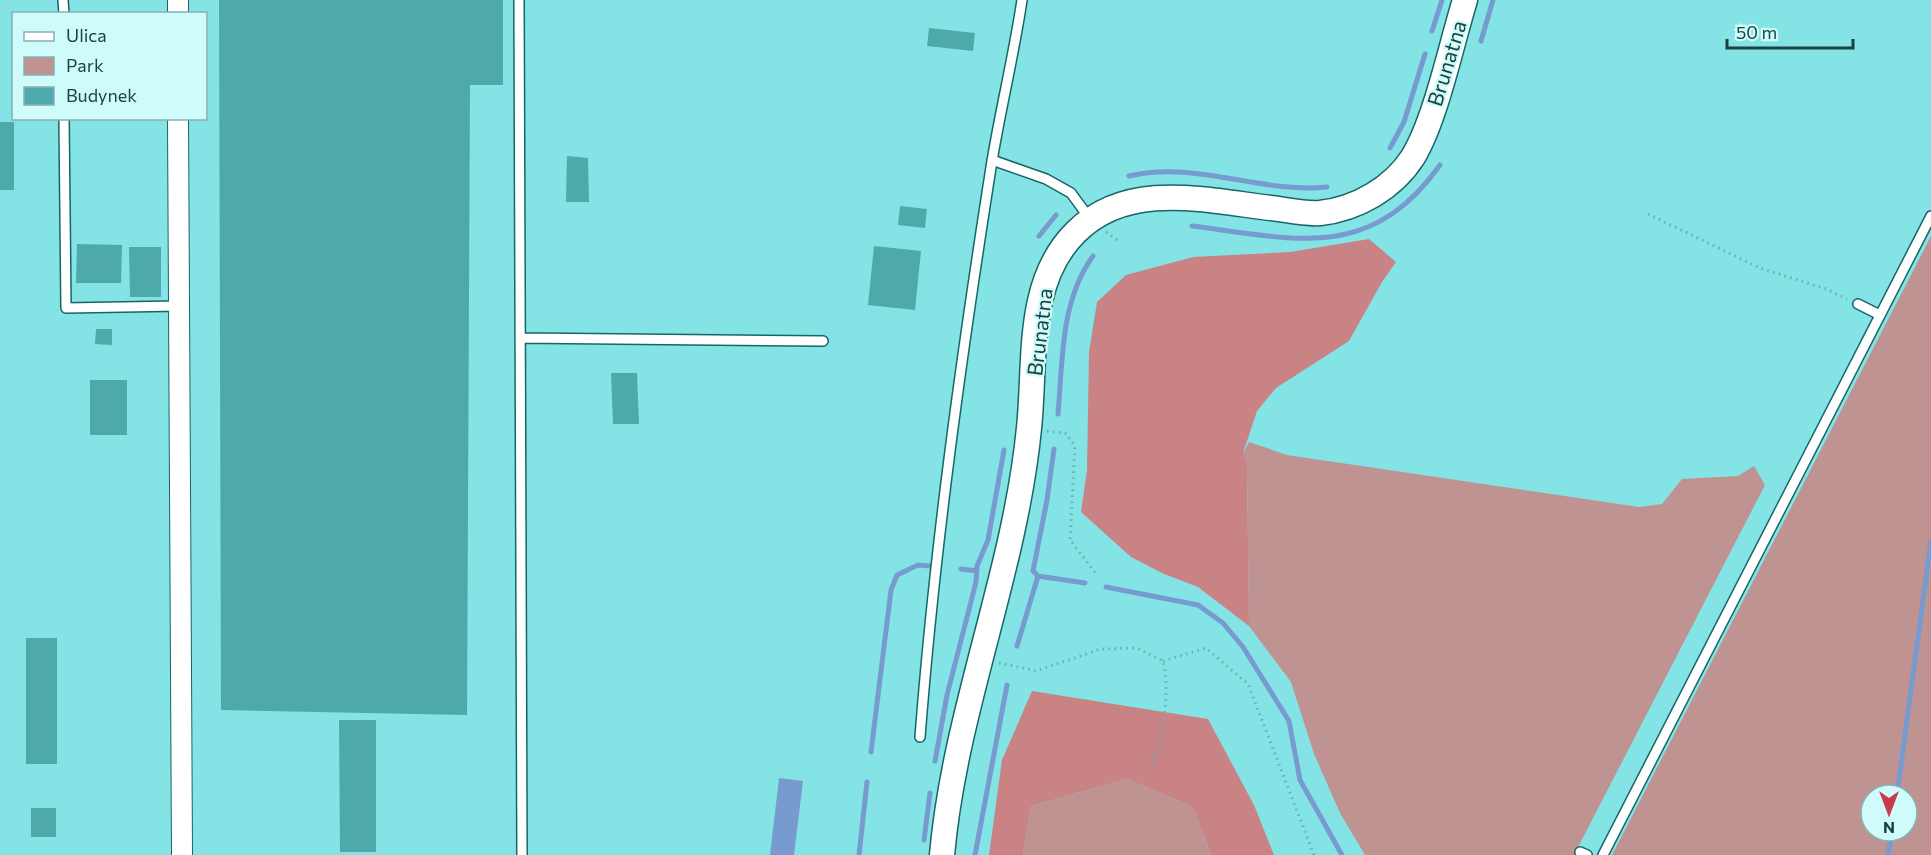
<svg xmlns="http://www.w3.org/2000/svg" width="1931" height="855" viewBox="0 0 1931 855" font-family="Commissioner,sans-serif">
  <style>
    .green { fill: #c09393; fill-rule: evenodd }
    .forest { fill: #c98385 }
    .water { fill: #779bce }
    .lines { fill: none; stroke-linecap: round; stroke-linejoin: round }
    .stream { stroke: #779bce; stroke-width: 5 }
    .building { fill: #4ea9ab }
    .service-casing { stroke: #166668; stroke-width: 12 }
    .minor-casing { stroke: #166668; stroke-width: 22 }
    .tertiary-casing { stroke: #166668; stroke-width: 27 }
    .path { stroke: #64b2b3; stroke-width: 3; stroke-dasharray: 1.5 4.5; stroke-linecap: butt }
    .service { stroke: #fff; stroke-width: 9 }
    .minor { stroke: #fff; stroke-width: 20 }
    .tertiary { stroke: #fff; stroke-width: 24 }
    .labels { text-anchor: middle; dominant-baseline: central; stroke-width: 4.5; stroke-linejoin: round; paint-order: stroke }
    .street-label { font-size: 21px; fill: #1b4344; stroke: #cffbfb }
  </style>
  <rect width="100%" height="100%" fill="#84e3e5"/>
  <path class="green" d="M 1931,236 L 1931,855 L 1612,855 ZM 1871,795 L 1907,795 L 1907,831 L 1871,831 Z
    M 1249,442 L 1287,455 L 1639,507 L 1662,504 L 1682,479 L 1738,476 L 1754,466 L 1765,485 L 1574,855 L 1365,855 L 1340,813 L 1314,754 L 1291,682 L 1249,626 L 1247,463 L 1243,453 Z
    M 1127,779 L 1193,807 L 1211,855 L 1023,855 L 1031,806 Z"/>
  <path class="forest" d="M 1369,239 L 1396,262 L 1382,282 L 1349,341 L 1276,388 L 1257,411 L 1243,453 L 1247,463 L 1249,626 L 1198,587 L 1164,574 L 1131,557 L 1081,512 L 1087,470 L 1089,352 L 1097,302 L 1126,275 L 1193,257 L 1290,252 Z
    M 1032,691 L 1208,719 L 1254,805 L 1274,855 L 1211,855 L 1193,807 L 1127,779 L 1031,806 L 1023,855 L 989,855 L 1002,760 Z"/>
  <path class="water" d="M 779,778 L 803,781 L 794,855 L 770,855 Z"/>
  <g class="lines">
    <path class="stream" d="M 1432,31 L 1442,0
      M 1481,41 L 1493,0
      M 1390,148 L 1404,122 L 1425,54
      M 1129,176 C 1195,160 1261,194 1327,187
      M 1192,226 C 1295,239 1370,263 1440,165
      M 1039,236 L 1056,215
      M 1058,414 C 1063,359 1060,302 1093,256
      M 961,569 L 977,571
      M 1038,576 L 1085,583
      M 1106,587 L 1198,605 L 1223,623 L 1243,647 L 1289,721 L 1300,780 L 1342,855
      M 1017,646 L 1038,576 L 1033,571 L 1047,500 L 1054,449
      M 871,752 L 891,590 L 897,575 L 918,565 L 930,566
      M 935,761 L 947,695 L 976,582 L 977,566 L 988,540 L 1004,450
      M 1897,795 L 1931,541
      M 924,840 L 930,793
      M 859,855 L 867,782
      M 975,855 L 1007,685
      M 1888,855 L 1892,831"/>
  </g>
  <path class="building" d="M 219,0 L 503,0 L 503,85 L 470,85 L 467,715 L 221,710 Z
    M 929,28 L 975,33 L 973,51 L 927,46 Z
    M 0,122 L 14,122 L 14,190 L 0,190 Z
    M 567,156 L 588,158 L 589,202 L 566,202 Z
    M 900,206 L 927,209 L 925,228 L 898,225 Z
    M 77,244 L 122,245 L 121,283 L 76,283 Z
    M 874,246 L 921,251 L 915,310 L 868,305 Z
    M 129,247 L 161,247 L 161,297 L 130,297 Z
    M 96,329 L 112,329 L 112,345 L 95,344 Z
    M 611,373 L 637,373 L 639,424 L 613,424 Z
    M 90,380 L 127,380 L 127,435 L 90,435 Z
    M 26,638 L 57,638 L 57,764 L 26,764 Z
    M 339,720 L 376,720 L 376,852 L 340,852 Z
    M 31,808 L 56,808 L 56,837 L 31,837 Z"/>
  <g class="lines">
    <g class="service-casing">
      <path id="service" d="M 63,0 L 64,14
        M 519,0 L 522,855
        M 64,118 L 66,308 L 179,306
        M 992,160 L 1046,179 L 1071,193 L 1090,219
        M 1858,304 L 1880,315
        M 520,338 L 823,341
        M 920,737 C 935,544 962,352 992,161 C 1001,107 1014,54 1022,0
        M 1580,852 L 1587,855
        M 1603,855 L 1931,216"/>
    </g>
    <g class="minor-casing">
      <path id="minor" d="M 178,0 L 178,14
        M 178,118 L 182,855"/>
    </g>
    <g class="tertiary-casing">
      <path id="tertiary" d="M 942,855 C 955,709 1015,573 1029,428 C 1036,362 1025,282 1076,232 C 1130,178 1212,202 1279,209 C 1292,211 1307,214 1320,213 C 1357,209 1393,188 1413,157 C 1436,119 1451,45 1465,0"/>
    </g>
    <path class="path" d="M 1648,214 L 1760,268 L 1826,289 L 1847,299
      M 1106,232 L 1117,240
      M 1047,431 L 1065,433 L 1075,446 L 1070,540 L 1096,574
      M 1163,661 L 1206,648 L 1248,684 L 1314,855
      M 999,663 L 1036,671 L 1101,649 L 1137,648 L 1163,661 C 1171,695 1162,736 1151,769"/>
    <use href="#service" class="service"/>
    <use href="#minor" class="minor"/>
    <use href="#tertiary" class="tertiary"/>
  </g>
  <g class="labels">
    <g class="street-label">
      <text transform="translate(1446 63) rotate(-73)">Brunatna</text>
      <text transform="translate(1039 332) rotate(-83)">Brunatna</text>
    </g>
  </g>
  <rect x="12" y="12" width="195" height="108" fill="#cffbfb" stroke="#87b1b2" stroke-width="1.5"/>
  <rect x="24" y="32" width="30" height="9" fill="#ffffff" stroke="#87b1b2" stroke-width="1.5"/>
  <text x="66" y="42" font-size="18" fill="#1b4344">Ulica</text>
  <rect x="24" y="57" width="30" height="18" fill="#c09393" stroke="#87b1b2" stroke-width="1.5"/>
  <text x="66" y="72" font-size="18" fill="#1b4344">Park</text>
  <rect x="24" y="87" width="30" height="18" fill="#4ea9ab" stroke="#87b1b2" stroke-width="1.5"/>
  <text x="66" y="102" font-size="18" fill="#1b4344">Budynek</text>
  <g transform="translate(1889 813) rotate(180)"><circle r="28" fill="#cffbfb" stroke="#87b1b2" stroke-width="1.5"/>
  <path d="M0-4.5L10 22L0 15L-10 22Z" fill="#ca3a4e"/>
  <text y="-9" font-size="16" font-weight="bold" text-anchor="middle" fill="#1b4344">N</text>
  </g>
  <path d="M1727 39v9h126v-9" fill="none" stroke="#1b4344" stroke-width="3"/>
  <text x="1736" y="39" font-size="18" fill="#1b4344" stroke="#cffbfb" stroke-width="4.5" paint-order="stroke">50 m</text>
</svg>
